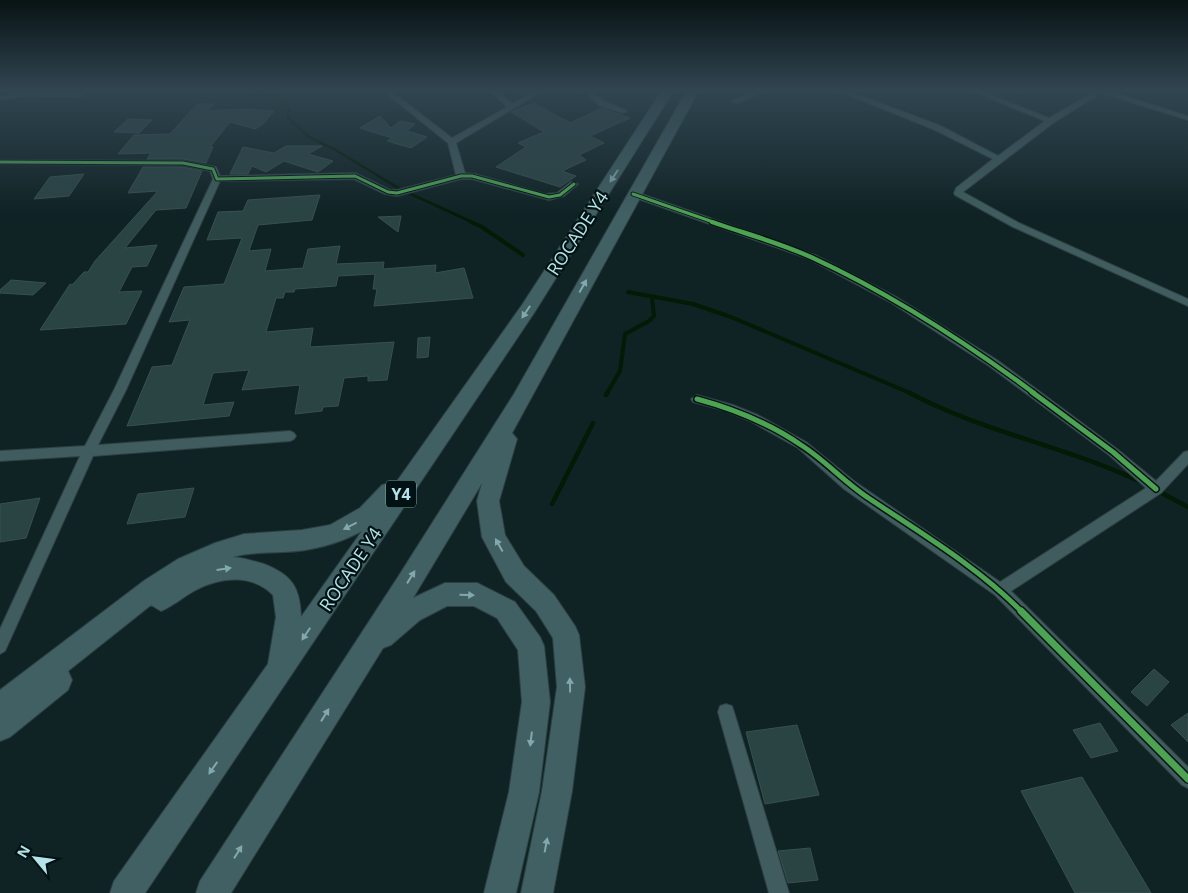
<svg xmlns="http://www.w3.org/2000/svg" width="1188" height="893" viewBox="0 0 1188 893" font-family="'Open Sans',sans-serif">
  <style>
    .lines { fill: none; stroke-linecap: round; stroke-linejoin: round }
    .stream-far2 { stroke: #031a04; stroke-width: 2.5 }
    .stream-far1 { stroke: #031a04; stroke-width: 4 }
    .stream { stroke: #031a04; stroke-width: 4.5 }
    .building { fill: #2a4343; stroke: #385050 }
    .minor-casing { stroke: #2e4042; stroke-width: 2 }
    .trunk-casing { stroke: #2e4042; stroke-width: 2 }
    .minor { fill: #405c5e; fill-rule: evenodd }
    .trunk { fill: #416063; fill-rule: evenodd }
    .cycleway-far3-casing { stroke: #001213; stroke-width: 5 }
    .cycleway-far2-casing { stroke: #001213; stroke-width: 7 }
    .cycleway-far1-casing { stroke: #001213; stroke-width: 8 }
    .cycleway-casing { stroke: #001213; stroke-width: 10 }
    .cycleway-far3 { stroke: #4ca352; stroke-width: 3 }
    .cycleway-far2 { stroke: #4ca352; stroke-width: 4.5 }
    .cycleway-far1 { stroke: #4ca352; stroke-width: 5 }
    .cycleway { stroke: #4ca352; stroke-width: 7 }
    .oneway { fill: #81a9ac }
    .labels { text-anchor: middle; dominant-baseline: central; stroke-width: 4.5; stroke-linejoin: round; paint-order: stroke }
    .shield { fill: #001213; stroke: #7fa5a8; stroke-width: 1 }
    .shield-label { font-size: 16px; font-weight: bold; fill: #b5e4e8 }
    .street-label { font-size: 18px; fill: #b5e4e8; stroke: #001213 }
  </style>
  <rect width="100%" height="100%" fill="#0f2325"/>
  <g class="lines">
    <path class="stream-far2" d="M 109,90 L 125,90
      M 258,90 L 271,94 L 289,108 L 288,118 L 309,137 L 334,149 L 400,189 L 474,223"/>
    <path class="stream-far1" d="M 471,222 L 482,227 L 523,255
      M 628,292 L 693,304 L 731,317 L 910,393
      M 607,393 L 620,371 L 625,334 L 649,321 L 654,316 L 652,298"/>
    <path class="stream" d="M 908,392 C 982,432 1065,446 1141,482
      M 606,395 L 608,392
      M 1156,490 L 1188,507
      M 552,504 L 593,423"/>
  </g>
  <path class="building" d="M 534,103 L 570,123 L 602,108 L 630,118 L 590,136 L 604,143 L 579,155 L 586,160 L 562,171 L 576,176 L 560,187 L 496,167 L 526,147 L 518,143 L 544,132 L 511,112 Z
    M 197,104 L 214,104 L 208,111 L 243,109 L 274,111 L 262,125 L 255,129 L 230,122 L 210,147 L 213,147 L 206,163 L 183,159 L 147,159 L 151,153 L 118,154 L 134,135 L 170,134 Z
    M 380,116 L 391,128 L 400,121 L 415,124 L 407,131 L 427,137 L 411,148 L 387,141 L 392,138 L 360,128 Z
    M 128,119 L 152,120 L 139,133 L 114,132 Z
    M 286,146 L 322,146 L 308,154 L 333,161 L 318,172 L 284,161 L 266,172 L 252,166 L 248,174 L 230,174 L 243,147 L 274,153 Z
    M 143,167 L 183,167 L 202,171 L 186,208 L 156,210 L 125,248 L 157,245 L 147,266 L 132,267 L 119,292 L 142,291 L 126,324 L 40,330 L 70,284 L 72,285 L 84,272 L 88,272 L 95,261 L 158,191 L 128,193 Z
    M 84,174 L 69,196 L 34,199 L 50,177 Z
    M 320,195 L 312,220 L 258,225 L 249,251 L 271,249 L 265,271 L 303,268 L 308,249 L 340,246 L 336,264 L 384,262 L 383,269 L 436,265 L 435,273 L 464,268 L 473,298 L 374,306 L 377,289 L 373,289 L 375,274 L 338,276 L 336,286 L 295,289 L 294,292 L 285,292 L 283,298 L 276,298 L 266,332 L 313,328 L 310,347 L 394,342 L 387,380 L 368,381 L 368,376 L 344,378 L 338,406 L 323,407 L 322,411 L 295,414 L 300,385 L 242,390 L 249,370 L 213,373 L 203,405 L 234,402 L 229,416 L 127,426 L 152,367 L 172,365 L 190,320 L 169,322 L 184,287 L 224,284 L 242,238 L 207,240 L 218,212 L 243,211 L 248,200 Z
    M 401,216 L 398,232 L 378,217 Z
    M 11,280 L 46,283 L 33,295 L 0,293 L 0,290 Z
    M 430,337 L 428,357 L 417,358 L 418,338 Z
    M 194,488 L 185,517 L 127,524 L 138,494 Z
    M 40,498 L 26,538 L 0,542 L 0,504 Z
    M 1154,669 L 1169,682 L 1147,706 L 1131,692 Z
    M 1188,713 L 1188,742 L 1171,725 Z
    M 1100,723 L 1118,751 L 1091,758 L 1073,730 Z
    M 797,725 L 819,795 L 765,804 L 746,732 Z
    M 1082,777 L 1151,893 L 1075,893 L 1021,791 Z
    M 810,848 L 818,880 L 788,883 L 778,851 Z"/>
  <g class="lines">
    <g class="minor-casing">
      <path id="minor" d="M 382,90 L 390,90 L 452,138 L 507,107 L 490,90 L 497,90 L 512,104 L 536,90 L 544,90 L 456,143 L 465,173 L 475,174 L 545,194 L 557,193 L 571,182 L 578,184 L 564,196 L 549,200 L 472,179 L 461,179 L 397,196 L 385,194 L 354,179 L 220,181 L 126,390 L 98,445 L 290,431 L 294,433 L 296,436 L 294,439 L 290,441 L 93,456 L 5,651 L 0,654 L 0,629 L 80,456 L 0,461 L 0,451 L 85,446 L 114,390 L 213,179 L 210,171 L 183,165 L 0,164 L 0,160 L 183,161 L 216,167 L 220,176 L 355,173 L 390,190 L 397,190 L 456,175 L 448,143 Z
        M 584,90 L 591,90 L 604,101 L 627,111 L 623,113 L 598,105 Z
        M 757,90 L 767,90 L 738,103 L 731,101 Z
        M 836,90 L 846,90 L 941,126 L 998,156 L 1045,121 L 969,90 L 979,90 L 1049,118 L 1097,90 L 1106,90 L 1188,116 L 1188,120 L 1101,93 L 1053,123 L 963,192 L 1019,223 L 1188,299 L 1188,306 L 1013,227 L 955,195 L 954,193 L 956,188 L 993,159 L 935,130 Z
        M 23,92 L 79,93 L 83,95 L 79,97 L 23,96 L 0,100 L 0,96 Z
        M 633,191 L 815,255 L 898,298 L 997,360 L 1117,449 L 1156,481 L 1184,452 L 1188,451 L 1188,464 L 1161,493 L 1011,591 L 1188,767 L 1188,788 L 1182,785 L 995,595 L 844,489 L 798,448 L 750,421 L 726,411 L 693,402 L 691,399 L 697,395 L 733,405 L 758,415 L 806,442 L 854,481 L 1000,582 L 1146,488 L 1109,455 L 989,366 L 890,302 L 809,259 L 630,196 L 630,192 Z
        M 726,704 L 732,706 L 734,712 L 789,893 L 769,893 L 718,712 L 720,706 Z"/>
    </g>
    <g class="trunk-casing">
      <path id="trunk" d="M 662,90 L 674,90 L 534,313 L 145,893 L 110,893 L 114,881 L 268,664 L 276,617 L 273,595 C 252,573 219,577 194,591 C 183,597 173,606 161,611 L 151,605 L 68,671 L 72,680 L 68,690 L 10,737 L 0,741 L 0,690 L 145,580 L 178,559 L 215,543 L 244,534 L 302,530 L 330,525 L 360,508 L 382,485 L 390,483 L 395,484 L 522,305 ZM 362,531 L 301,617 C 300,587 292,575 264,564 C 254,561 244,558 233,557 C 250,552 266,553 284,552 C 311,551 338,544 362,531 Z
        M 687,90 L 699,90 L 512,433 L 517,439 L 499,501 L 505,535 L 524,566 L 554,595 L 575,626 L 579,635 L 585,687 L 572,791 L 553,893 L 521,893 L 542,791 L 557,687 L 553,638 L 536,611 L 506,582 L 482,537 L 477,501 L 482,483 L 413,598 L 445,583 L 477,583 L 515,602 L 540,637 L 544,646 L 550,702 L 539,792 L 516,893 L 484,893 L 509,792 L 522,702 L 518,650 L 497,618 L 474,606 L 447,606 L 420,620 L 391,645 L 383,648 L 231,893 L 196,893 L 200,881 L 398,577 L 514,394 Z"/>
    </g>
    <use href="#minor" class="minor"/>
    <use href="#trunk" class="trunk"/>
    <g class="cycleway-far3-casing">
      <path id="cycleway-far3" d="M 0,162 L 183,163 L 213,169 L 217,179 L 355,176 L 388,192 L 397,193 L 461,176 L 472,176 L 549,197 L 560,195 L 574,184
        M 633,194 L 716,223"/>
    </g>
    <g class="cycleway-far2-casing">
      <path id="cycleway-far2" d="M 712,222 C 746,234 781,243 813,258 C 891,294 965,342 1034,393"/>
    </g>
    <g class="cycleway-far1-casing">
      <path id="cycleway-far1" d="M 1032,392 L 1113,452 L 1156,489
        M 697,399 C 734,409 769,423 801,445 C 825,460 845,483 870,499 C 922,534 978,567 1022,612"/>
    </g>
    <g class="cycleway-casing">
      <path id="cycleway" d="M 1021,611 L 1188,779"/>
    </g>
    <use href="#cycleway-far3" class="cycleway-far3"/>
    <use href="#cycleway-far2" class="cycleway-far2"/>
    <use href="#cycleway-far1" class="cycleway-far1"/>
    <use href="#cycleway" class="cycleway"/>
  </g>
  <defs><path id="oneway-solid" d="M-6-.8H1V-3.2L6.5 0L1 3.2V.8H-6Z" transform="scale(1.25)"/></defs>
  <g class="oneway">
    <use href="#oneway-solid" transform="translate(614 176) rotate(123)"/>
    <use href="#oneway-solid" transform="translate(583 286) rotate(-61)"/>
    <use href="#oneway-solid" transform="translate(526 312) rotate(124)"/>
    <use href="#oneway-solid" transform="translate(350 526) rotate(153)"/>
    <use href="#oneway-solid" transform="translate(499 545) rotate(-119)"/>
    <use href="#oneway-solid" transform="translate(224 569) rotate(-8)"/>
    <use href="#oneway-solid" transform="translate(411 577) rotate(-58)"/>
    <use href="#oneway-solid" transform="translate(467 595) rotate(2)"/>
    <use href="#oneway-solid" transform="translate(306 634) rotate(124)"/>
    <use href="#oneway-solid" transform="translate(570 685) rotate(-91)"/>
    <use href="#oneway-solid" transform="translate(325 715) rotate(-58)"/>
    <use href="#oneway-solid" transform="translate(531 739) rotate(97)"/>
    <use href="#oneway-solid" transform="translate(213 768) rotate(125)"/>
    <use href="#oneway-solid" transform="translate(546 845) rotate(-79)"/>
    <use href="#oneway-solid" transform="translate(238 852) rotate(-58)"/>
  </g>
  <linearGradient id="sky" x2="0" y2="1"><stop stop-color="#081314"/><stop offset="0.42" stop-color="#314551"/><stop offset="1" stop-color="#314551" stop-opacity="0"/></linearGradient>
  <rect width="1188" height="215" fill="url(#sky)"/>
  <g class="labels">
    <rect class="shield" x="386" y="480.5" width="30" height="27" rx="4"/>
    <g class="shield-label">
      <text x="401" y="494">Y4</text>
    </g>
    <g class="street-label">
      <text transform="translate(577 233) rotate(-57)">ROCADE Y4</text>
      <text transform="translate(350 569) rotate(-56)">ROCADE Y4</text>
    </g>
  </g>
  <g transform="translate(35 858) rotate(299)" stroke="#001213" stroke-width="4" paint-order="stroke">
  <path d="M0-4L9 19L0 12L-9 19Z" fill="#b5e4e8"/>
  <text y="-8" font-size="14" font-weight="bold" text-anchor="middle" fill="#b5e4e8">N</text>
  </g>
</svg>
